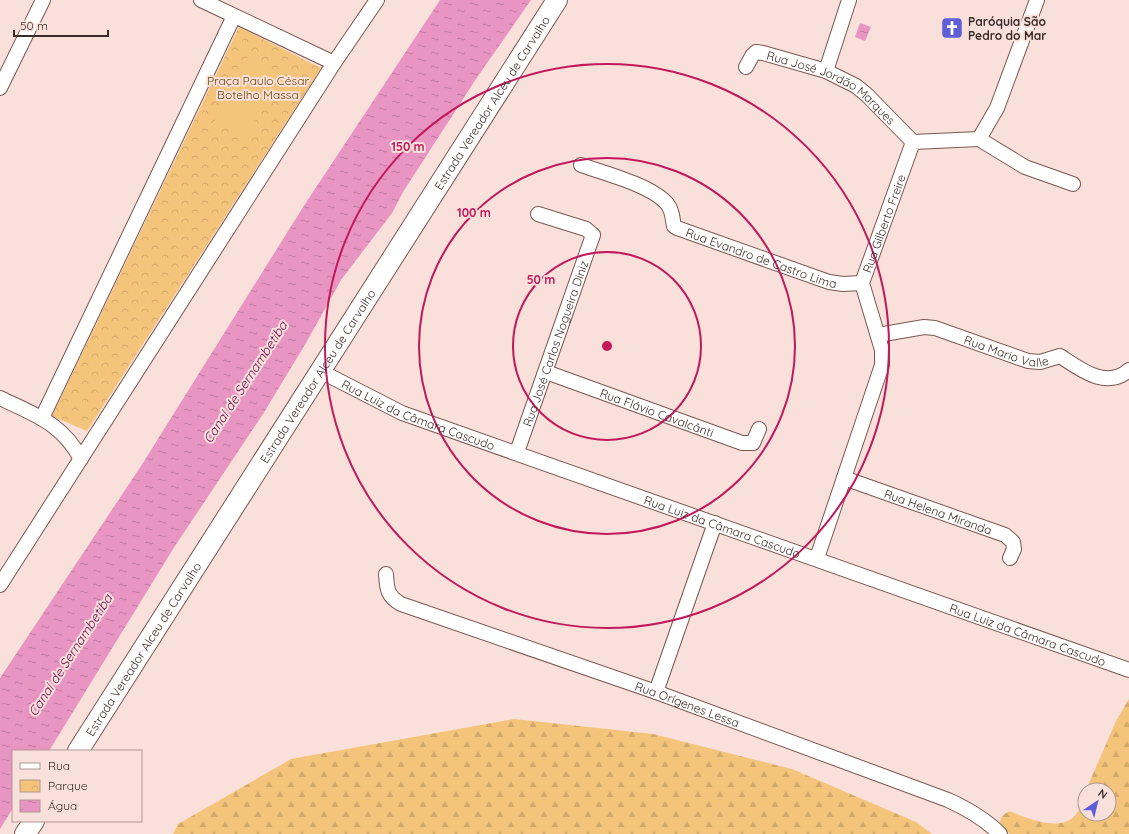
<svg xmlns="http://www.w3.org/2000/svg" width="1129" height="834" viewBox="0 0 1129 834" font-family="Quicksand,sans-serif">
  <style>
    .forest { fill: url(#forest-firs) }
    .park { fill: url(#park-crowns) }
    .garden { fill: #f5c47b }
    .water { fill: url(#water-ripples) }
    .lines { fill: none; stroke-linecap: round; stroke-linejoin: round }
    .street-casing { stroke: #7b5750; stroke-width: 16 }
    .secondary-casing { stroke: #7b5750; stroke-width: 22 }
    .street { stroke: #fff; stroke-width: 14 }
    .secondary { stroke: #fff; stroke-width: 20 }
    .ring { fill: none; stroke: #c2185b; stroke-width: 2 }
    .labels { text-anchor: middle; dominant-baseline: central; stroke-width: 4; stroke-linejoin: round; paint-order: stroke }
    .poi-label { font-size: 12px; font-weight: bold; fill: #3c2c29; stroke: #fae0db; text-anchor: start }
    .park-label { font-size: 12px; fill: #694604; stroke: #fae0db }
    .street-label { font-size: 12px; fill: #3c2c29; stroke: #fae0db }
    .water-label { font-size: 13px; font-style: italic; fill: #690349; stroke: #fae0db }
    .centre { fill: #c2185b; stroke: #fae0db; stroke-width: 2 }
    .ring-label { font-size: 12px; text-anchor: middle; font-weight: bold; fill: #c2185b; stroke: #fae0db; stroke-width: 4; stroke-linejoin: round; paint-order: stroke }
  </style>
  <defs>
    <pattern id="forest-firs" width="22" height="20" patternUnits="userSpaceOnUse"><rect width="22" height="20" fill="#f5c47b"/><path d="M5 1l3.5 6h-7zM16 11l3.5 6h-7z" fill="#d3a96a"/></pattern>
    <pattern id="park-crowns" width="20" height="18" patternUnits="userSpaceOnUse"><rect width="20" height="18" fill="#f5c47b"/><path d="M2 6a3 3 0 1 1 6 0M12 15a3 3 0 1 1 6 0" fill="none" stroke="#d3a96a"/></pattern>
    <pattern id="water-ripples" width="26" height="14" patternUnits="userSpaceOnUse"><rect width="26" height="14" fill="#e995c3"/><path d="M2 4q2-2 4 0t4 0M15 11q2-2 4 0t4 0" fill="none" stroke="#be7a9e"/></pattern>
  </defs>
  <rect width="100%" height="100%" fill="#fae0db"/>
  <path class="forest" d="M 1129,699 L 1129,834 L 1010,834 L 999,824 L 1002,816 L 1009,811 C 1028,818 1063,834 1077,813 C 1081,807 1082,799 1085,793 L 1085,814 L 1109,814 L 1109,790 L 1086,790 L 1116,721 Z
    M 514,719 L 653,734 L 792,769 L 916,822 L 932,834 L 173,834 L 178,824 L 291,759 Z"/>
  <path class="park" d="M 239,27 L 321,68 L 87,431 L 52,416 Z"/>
  <path class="garden" d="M 247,57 L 279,73 L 246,139 L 214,122 Z"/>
  <path class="water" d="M 440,0 L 531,0 L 476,79 L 403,192 L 392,213 L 341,280 L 306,343 L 263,414 L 173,549 L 49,751 L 13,751 L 13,808 L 0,829 L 0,678 L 141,466 L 305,204 Z
    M 860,23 L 871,27 L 865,41 L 855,37 Z"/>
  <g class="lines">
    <g class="street-casing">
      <g id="street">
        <path d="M 201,0 L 334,63"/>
        <path id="s1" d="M 746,67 L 752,56 L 756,52 L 763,53 L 826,71 L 856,86 L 867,95 L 913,142"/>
        <path d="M 826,71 L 849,0"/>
        <path d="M 0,88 L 43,0"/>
        <path d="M 979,139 L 1025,167 L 1073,184"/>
        <path id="s2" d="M 581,165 C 604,173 654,186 668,205 C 673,212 672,218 674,226 L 677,228 L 829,282 L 843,284 L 862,283"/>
        <path id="s3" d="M 878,335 L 924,327 L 935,328 L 1028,361 L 1040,362 L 1060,356 C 1080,369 1106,390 1129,370"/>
        <path id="s4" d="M 320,371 L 402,413 L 1129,670"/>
        <path id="s5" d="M 546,372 L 742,443 L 753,443 L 759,429"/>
        <path d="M 0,398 C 35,415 62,423 81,459"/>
        <path d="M 42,418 L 234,16"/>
        <path id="s6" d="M 517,452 L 593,235 L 586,229 L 538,214"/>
        <path id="s7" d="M 844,478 L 1005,535 L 1013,542 L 1014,549 L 1010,558"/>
        <path id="s8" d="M 817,558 L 882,365 L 882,350 L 862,283 L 913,142 L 979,139 L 997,108 L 1037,0"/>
        <path id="s9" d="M 386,574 C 387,589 387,596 401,604 L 656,692 L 948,800 C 968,809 985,819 1000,834"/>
        <path d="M 0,585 L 334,63 L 377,0"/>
        <path d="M 656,692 L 715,523"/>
      </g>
    </g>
    <g class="secondary-casing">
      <g id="secondary">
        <path id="s10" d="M 78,751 L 557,0"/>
        <path d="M 25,834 L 34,821"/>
      </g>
    </g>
    <use href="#street" class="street"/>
    <use href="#secondary" class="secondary"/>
  </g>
  <g class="ring">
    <circle cx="607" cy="346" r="94"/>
    <circle cx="607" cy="346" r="188"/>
    <circle cx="607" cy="346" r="282"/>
  </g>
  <defs>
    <g id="church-square" transform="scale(1.15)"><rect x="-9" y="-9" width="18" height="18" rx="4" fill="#5f5ed7" stroke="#fae0db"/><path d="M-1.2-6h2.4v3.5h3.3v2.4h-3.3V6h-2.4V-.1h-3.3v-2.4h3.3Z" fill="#fff"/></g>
  </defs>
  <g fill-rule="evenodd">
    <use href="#church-square" x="952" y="28"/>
  </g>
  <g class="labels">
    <g class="poi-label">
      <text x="968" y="21">Paróquia São<tspan x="968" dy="14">Pedro do Mar</tspan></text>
    </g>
    <g class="park-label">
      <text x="258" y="80">Praça Paulo César<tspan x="258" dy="14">Botelho Massa</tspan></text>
    </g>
    <g class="street-label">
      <text stroke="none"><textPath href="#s1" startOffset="103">Rua José Jordão Marques</textPath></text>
      <text stroke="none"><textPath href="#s10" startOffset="769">Estrada Vereador Alceu de Carvalho</textPath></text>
      <text stroke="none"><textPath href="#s8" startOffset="352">Rua Gilberto Freire</textPath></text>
      <text stroke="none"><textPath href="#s2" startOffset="212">Rua Evandro de Castro Lima</textPath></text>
      <text stroke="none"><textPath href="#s6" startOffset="115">Rua José Carlos Nogueira Diniz</textPath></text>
      <text stroke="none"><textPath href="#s3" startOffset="133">Rua Mario Valle</textPath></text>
      <text stroke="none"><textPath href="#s10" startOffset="445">Estrada Vereador Alceu de Carvalho</textPath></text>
      <text stroke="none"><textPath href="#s5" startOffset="118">Rua Flávio Cavalcânti</textPath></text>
      <text stroke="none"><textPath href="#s4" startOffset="108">Rua Luiz da Câmara Cascudo</textPath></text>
      <text stroke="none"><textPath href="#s7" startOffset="100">Rua Helena Miranda</textPath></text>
      <text stroke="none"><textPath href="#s4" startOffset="432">Rua Luiz da Câmara Cascudo</textPath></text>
      <text stroke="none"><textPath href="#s4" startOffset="756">Rua Luiz da Câmara Cascudo</textPath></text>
      <text stroke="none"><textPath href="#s10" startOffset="121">Estrada Vereador Alceu de Carvalho</textPath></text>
      <text stroke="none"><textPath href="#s9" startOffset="339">Rua Orígenes Lessa</textPath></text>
    </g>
    <g class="water-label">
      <text transform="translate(245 382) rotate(-57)">Canal de Sernambetiba</text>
      <text transform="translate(70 655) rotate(-57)">Canal de Sernambetiba</text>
    </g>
  </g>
  <circle cx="607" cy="346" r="6" class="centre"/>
  <g class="ring-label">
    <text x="408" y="151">150 m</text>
    <text x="474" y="217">100 m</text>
    <text x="541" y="284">50 m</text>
  </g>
  <rect x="12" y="750" width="130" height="72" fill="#fae0db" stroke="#ae9894"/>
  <rect x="20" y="763" width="20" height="6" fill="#ffffff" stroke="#ae9894"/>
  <text x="48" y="770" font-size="12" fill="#3c2c29">Rua</text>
  <rect x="20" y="780" width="20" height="12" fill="url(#park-crowns)" stroke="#ae9894"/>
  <text x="48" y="790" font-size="12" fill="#3c2c29">Parque</text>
  <rect x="20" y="800" width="20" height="12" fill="url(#water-ripples)" stroke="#ae9894"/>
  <text x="48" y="810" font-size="12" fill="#3c2c29">Água</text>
  <g transform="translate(1097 802) rotate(35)"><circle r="19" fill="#fae0db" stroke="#ae9894"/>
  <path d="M0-3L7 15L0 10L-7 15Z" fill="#5f5ed7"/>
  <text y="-6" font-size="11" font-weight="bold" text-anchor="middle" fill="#3c2c29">N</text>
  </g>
  <path d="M14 30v6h94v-6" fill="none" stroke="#3c2c29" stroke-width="2"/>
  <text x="20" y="30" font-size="12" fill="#3c2c29" stroke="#fae0db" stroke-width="3" paint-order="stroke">50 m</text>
</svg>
